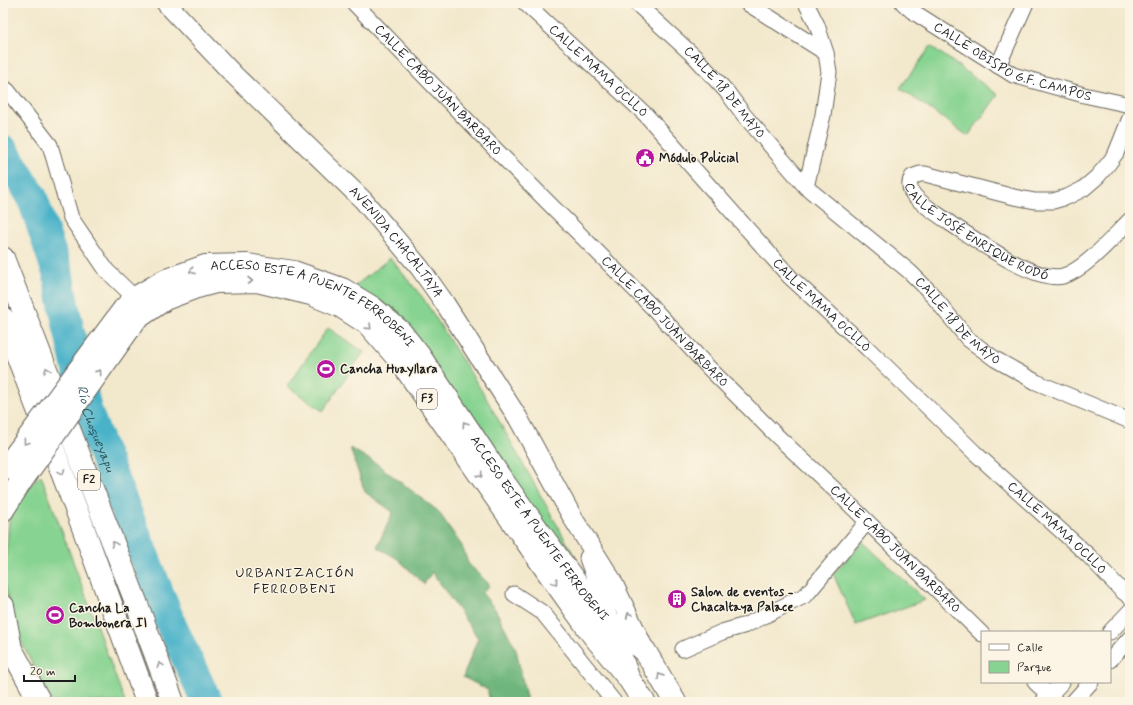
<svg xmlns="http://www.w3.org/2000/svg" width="1133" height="705" viewBox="0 0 1133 705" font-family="Mynerve,sans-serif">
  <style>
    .green { fill: #87d391; stroke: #527856 }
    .forest { fill: #6db57b; stroke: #44684c }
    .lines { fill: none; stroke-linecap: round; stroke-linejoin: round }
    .river { stroke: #4ab2c9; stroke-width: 31 }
    .minor-casing { stroke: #67635a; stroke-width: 17 }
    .tertiary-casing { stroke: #67635a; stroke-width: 21 }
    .secondary-casing { stroke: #67635a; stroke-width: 24 }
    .trunk-casing { stroke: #67635a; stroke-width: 24 }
    .motorway-casing { stroke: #67635a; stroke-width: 24 }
    .minor { stroke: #fff; stroke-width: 15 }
    .tertiary { stroke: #fff; stroke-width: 19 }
    .secondary { stroke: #fff; stroke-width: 22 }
    .trunk { stroke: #fff; stroke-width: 22 }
    .motorway { stroke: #fff; stroke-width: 22 }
    .trunk-bridge-casing { stroke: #67635a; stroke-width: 24; stroke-linecap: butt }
    .trunk-bridge { stroke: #fff; stroke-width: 22 }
    .oneway { stroke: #999 }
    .labels { text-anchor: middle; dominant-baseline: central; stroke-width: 3; stroke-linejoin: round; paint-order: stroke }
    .shield { fill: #fcf5e5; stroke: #5f5d58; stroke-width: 1 }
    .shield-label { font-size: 12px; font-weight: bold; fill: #1c1c1c }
    .street-label { font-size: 13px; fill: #1c1c1c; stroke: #fcf5e5 }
    .poi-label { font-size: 13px; font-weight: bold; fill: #1c1c1c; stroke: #fcf5e5; text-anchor: start }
    .water-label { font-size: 14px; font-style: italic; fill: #2e5861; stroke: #fcf5e5 }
    .neighbourhood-label { font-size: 14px; letter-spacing: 1px; fill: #1c1c1c; stroke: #fcf5e5 }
  </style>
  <rect width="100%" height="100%" fill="#fcf5e5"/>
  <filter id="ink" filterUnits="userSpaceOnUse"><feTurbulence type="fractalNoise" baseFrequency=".025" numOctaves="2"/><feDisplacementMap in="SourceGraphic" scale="8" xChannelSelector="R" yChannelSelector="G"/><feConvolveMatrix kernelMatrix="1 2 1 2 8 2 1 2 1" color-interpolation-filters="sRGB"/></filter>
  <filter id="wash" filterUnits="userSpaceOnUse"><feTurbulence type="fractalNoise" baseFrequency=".012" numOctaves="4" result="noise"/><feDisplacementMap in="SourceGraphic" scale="16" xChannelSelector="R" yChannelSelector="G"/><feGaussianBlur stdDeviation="0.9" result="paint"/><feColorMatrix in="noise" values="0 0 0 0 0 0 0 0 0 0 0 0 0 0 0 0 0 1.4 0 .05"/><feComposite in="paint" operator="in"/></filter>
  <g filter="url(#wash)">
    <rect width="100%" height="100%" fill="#f2e8cc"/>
    <path class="green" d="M 931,46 L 998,95 L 968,136 L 900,88 Z
      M 390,258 L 423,298 L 485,396 L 551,514 L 592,588 L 355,286 Z
      M 328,328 L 364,352 L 323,411 L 287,386 Z
      M 41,475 L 125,702 L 52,702 L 15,630 L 4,582 L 9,521 L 19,496 Z
      M 863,542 L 925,600 L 856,625 L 833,574 Z"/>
    <path class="forest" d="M 350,448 L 377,464 L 438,511 L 462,546 L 468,563 L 490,585 L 482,593 L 495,609 L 516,649 L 527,702 L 489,702 L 488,690 L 463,677 L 478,638 L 432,572 L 424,584 L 398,559 L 377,547 L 393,512 L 365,492 Z"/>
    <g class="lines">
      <path class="river" id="s1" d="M 3,150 L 32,197 L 58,274 L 64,307 L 87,412 L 172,627 L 207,702"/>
    </g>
  </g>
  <g filter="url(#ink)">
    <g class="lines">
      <g class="minor-casing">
        <g id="minor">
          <path id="s2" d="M 354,3 L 489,143 L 652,307 L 709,368 L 777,436 L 835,490 L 982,634"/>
          <path id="s3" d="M 525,3 L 646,115 L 790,277 L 868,349 L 975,453 L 1089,556 L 1122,591 L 1130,597"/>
          <path id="s4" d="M 636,3 L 695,57 L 727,92 L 744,115 L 806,187 L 910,272 L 929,291 L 968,339 L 995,359 L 1036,382 L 1130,421"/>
          <path d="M 747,3 L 826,53"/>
          <path d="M 806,3 L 817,25 L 826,53 L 829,72 L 823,115 L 806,187"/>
          <path id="s5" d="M 903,3 L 912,11 L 1013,75 L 1084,95 L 1130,105"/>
          <path d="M 998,66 L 1026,3"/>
          <path d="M 3,87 L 8,91 L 50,145 L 71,218 L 107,271 L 135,298"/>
          <path id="s6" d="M 1130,118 L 1116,153 L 1109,163 L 1097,177 L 1083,189 L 1067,197 L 1053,201 L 1035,201 L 1014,197 L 925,174 L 920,174 L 912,177 C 909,182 909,189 913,194 C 920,204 941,216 951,224 C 975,239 1035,283 1063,276 C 1085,270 1114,236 1130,220"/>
          <path d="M 514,594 L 543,613 L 614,702"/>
          <path d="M 1110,632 L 1130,611"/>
          <path d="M 683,649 L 722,632 L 746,625 L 806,595 L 867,522"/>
          <path d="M 1110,660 L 1130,638"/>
          <path d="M 1035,682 L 1056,702"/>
          <path d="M 1043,702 L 1062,682"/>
          <path d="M 1073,702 L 1091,682"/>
        </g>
      </g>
      <g class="tertiary-casing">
        <g id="tertiary">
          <path id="s7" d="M 166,3 L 234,75 L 363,200 L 420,268 L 444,302 L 518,418 L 574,520 L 611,579 L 645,651"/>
          <path d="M 589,558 L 598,583 L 609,622"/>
        </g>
      </g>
      <g class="secondary-casing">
        <path id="secondary" d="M 609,622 L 628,677"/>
      </g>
      <g class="trunk-casing">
        <g id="trunk">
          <path id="s8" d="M 124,309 L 135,298 L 166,280 L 205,266 L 247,265 L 294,272 L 342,289 L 373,308 L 400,331 L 419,355 L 500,477 L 584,594 L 609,622 L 645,651 L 675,702"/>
          <path d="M 136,319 L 165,299 L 194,288 L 216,282 L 257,281 L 311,294 L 340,306 L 368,324 L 401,362 L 550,575 L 593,635 L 629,679 L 644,702"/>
          <path d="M 3,510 L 20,483"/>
          <path d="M 3,606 L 10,644"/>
          <path d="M 3,634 L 40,702"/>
        </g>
      </g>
      <g class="motorway-casing">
        <path id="motorway" d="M 3,258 L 136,602 L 173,702
          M 3,318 L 81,522 L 147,702"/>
      </g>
      <use href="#minor" class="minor"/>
      <use href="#tertiary" class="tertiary"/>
      <use href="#secondary" class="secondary"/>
      <use href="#trunk" class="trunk"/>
      <use href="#motorway" class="motorway"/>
      <g class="trunk-bridge-casing">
        <path id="trunk-bridge" d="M 5,469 L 124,309
          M 20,483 L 136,319"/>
      </g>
      <use href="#trunk-bridge" class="trunk-bridge"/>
    </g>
    <defs><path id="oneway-chevron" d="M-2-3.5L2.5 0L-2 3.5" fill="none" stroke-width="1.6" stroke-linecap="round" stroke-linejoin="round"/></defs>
    <g class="oneway">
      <use href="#oneway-chevron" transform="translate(192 271) rotate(160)"/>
      <use href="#oneway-chevron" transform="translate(250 281)"/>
      <use href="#oneway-chevron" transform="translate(369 327) rotate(44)"/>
      <use href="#oneway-chevron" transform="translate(47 370) rotate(-111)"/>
      <use href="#oneway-chevron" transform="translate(99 372) rotate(-55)"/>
      <use href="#oneway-chevron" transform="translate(465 424) rotate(-123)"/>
      <use href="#oneway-chevron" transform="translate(26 442) rotate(127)"/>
      <use href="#oneway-chevron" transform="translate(62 472) rotate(69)"/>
      <use href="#oneway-chevron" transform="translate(480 475) rotate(55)"/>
      <use href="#oneway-chevron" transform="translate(114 544) rotate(-111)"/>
      <use href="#oneway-chevron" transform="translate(555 582) rotate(54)"/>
      <use href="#oneway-chevron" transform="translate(629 615) rotate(-115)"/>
      <use href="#oneway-chevron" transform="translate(160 665) rotate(-110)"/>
      <use href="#oneway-chevron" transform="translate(660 676) rotate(-120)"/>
    </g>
  </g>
  <defs>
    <g id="civic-disc" transform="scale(1)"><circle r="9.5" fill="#b5179e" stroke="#fcf5e5"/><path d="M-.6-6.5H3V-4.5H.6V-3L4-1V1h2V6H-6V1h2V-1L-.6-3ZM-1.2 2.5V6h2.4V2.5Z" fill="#fff"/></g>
    <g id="stadium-disc" transform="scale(1)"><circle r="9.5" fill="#b5179e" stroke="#fcf5e5"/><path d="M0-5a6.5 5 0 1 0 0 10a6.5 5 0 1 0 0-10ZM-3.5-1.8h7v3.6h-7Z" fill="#fff"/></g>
    <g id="building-disc" transform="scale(1)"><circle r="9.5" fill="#b5179e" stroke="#fcf5e5"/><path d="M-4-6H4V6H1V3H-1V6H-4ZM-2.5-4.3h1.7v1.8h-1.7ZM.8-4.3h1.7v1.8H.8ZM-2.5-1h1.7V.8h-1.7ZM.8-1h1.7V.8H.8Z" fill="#fff"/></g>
  </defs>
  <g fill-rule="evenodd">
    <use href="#civic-disc" x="645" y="158"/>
    <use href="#stadium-disc" x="326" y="369"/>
    <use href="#building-disc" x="677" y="599"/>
    <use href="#stadium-disc" x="55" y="615"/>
  </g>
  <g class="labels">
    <g class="shield">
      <rect x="417" y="389" width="20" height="20" rx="3"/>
      <rect x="78" y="470" width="22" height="20" rx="3"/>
    </g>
    <g class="shield-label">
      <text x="427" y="399">F3</text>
      <text x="89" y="480">F2</text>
    </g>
    <g class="street-label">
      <text stroke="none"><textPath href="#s5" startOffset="126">CALLE OBISPO G.F. CAMPOS</textPath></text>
      <text stroke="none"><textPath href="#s3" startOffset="100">CALLE MAMA OCLLO</textPath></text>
      <text stroke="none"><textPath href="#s2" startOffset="121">CALLE CABO JUAN BARBARO</textPath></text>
      <text stroke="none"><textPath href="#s4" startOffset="126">CALLE 18 DE MAYO</textPath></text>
      <text stroke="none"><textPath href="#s6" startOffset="356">CALLE JOSÉ ENRIQUE RODÓ</textPath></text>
      <text stroke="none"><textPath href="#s7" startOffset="332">AVENIDA CHACALTAYA</textPath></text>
      <text stroke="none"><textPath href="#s3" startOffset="424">CALLE MAMA OCLLO</textPath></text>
      <text stroke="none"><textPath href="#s8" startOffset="211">ACCESO ESTE A PUENTE FERROBENI</textPath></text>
      <text stroke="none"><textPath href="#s4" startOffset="454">CALLE 18 DE MAYO</textPath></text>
      <text stroke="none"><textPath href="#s2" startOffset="445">CALLE CABO JUAN BARBARO</textPath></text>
      <text stroke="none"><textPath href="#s8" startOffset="547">ACCESO ESTE A PUENTE FERROBENI</textPath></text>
      <text stroke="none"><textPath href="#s3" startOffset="748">CALLE MAMA OCLLO</textPath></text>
      <text stroke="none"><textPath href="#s2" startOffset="769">CALLE CABO JUAN BARBARO</textPath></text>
    </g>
    <g class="poi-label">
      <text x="659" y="158">Módulo Policial</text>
      <text x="340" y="369">Cancha Huayllara</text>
      <text x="691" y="592">Salon de eventos -<tspan x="691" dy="15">Chacaltaya Palace</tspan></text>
      <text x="69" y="608">Cancha La<tspan x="69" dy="15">Bombonera II</tspan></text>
    </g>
    <g class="water-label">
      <text stroke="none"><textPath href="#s1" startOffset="296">Río Choqueyapu</textPath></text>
    </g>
    <g class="neighbourhood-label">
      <text x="295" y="573">URBANIZACIÓN<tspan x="295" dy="16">FERROBENI</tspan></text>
    </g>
  </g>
  <rect width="1133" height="705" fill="none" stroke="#fcf5e5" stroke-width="16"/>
  <rect x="981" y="631" width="130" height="52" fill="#fcf5e5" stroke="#a29e95"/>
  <rect x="989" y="644" width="20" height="6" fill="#ffffff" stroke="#a29e95"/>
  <text x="1017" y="651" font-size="12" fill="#1c1c1c">Calle</text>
  <rect x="989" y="661" width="20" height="12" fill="#87d391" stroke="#a29e95"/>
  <text x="1017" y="671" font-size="12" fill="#1c1c1c">Parque</text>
  <path d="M24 675v6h51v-6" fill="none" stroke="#1c1c1c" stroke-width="2"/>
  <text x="30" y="675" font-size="12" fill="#1c1c1c" stroke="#fcf5e5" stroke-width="3" paint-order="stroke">20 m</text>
</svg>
